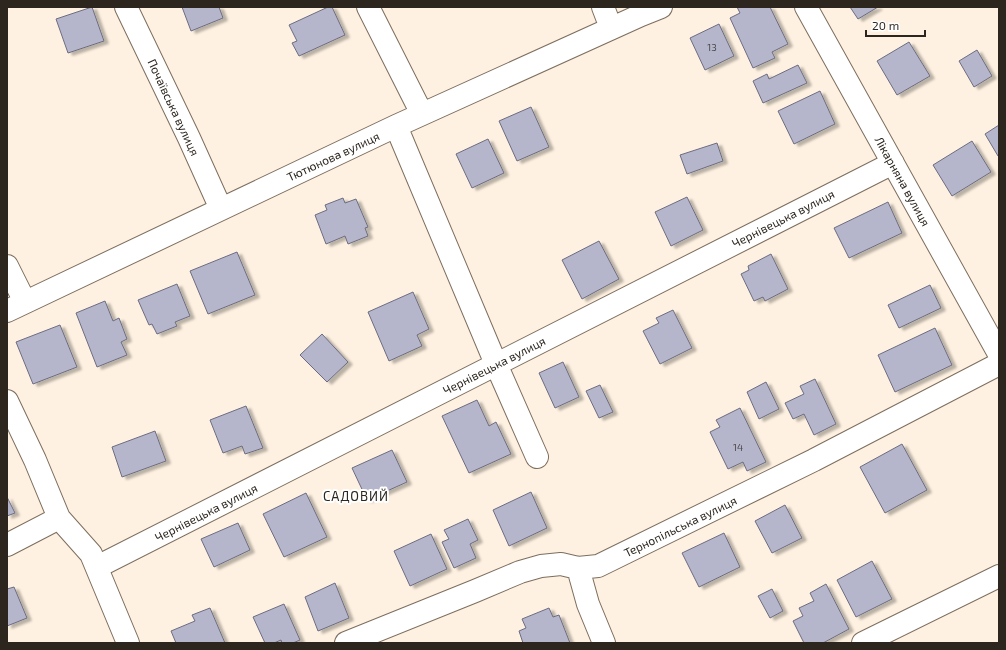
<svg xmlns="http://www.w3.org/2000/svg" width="1006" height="650" viewBox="0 0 1006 650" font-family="'Exo 2',sans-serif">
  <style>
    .building { fill: #b5b6cc; stroke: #6c6c80; filter: url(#shadow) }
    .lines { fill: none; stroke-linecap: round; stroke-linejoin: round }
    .minor-casing { stroke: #7d6e5e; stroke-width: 24 }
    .minor { stroke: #fff; stroke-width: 22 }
    .labels { text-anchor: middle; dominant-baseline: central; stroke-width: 4; stroke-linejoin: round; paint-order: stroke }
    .number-label { font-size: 10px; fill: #4e4a4a }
    .street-label { font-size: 12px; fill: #2c261f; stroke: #fff }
    .neighbourhood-label { font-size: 13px; letter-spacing: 1px; fill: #2c261f; stroke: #fff }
  </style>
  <defs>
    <filter id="shadow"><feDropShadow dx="4.5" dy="2.5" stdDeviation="1" flood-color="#0004"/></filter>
  </defs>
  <rect width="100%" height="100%" fill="#fef1e1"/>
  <path class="building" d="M 92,7 L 104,41 L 68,53 L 56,19 Z
    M 182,7 L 219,7 L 223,18 L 191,31 Z
    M 328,7 L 332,7 L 345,35 L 299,56 L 292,43 L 297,41 L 289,25 Z
    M 737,7 L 770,7 L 788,44 L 772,52 L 775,58 L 753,68 L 730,18 L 740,13 Z
    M 850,7 L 878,7 L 858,19 Z
    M 719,24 L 734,56 L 705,70 L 690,38 Z
    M 909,42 L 930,76 L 897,95 L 877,61 Z
    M 977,50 L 992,76 L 974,87 L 959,61 Z
    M 798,65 L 807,83 L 763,103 L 753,81 L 767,74 L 769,79 Z
    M 820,91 L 835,124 L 794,144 L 778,111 Z
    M 531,107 L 549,147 L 517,161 L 499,121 Z
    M 999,125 L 999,156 L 998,156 L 985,134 Z
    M 488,139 L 504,173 L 472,188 L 456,154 Z
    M 972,141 L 991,172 L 952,196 L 933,165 Z
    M 717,143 L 723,161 L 687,174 L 680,155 Z
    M 687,197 L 703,230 L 671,246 L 655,212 Z
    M 343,198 L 345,203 L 356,199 L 368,227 L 365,228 L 368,236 L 348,244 L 345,236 L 326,244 L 315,215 L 327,210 L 325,205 Z
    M 888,202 L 902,233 L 849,258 L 834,228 Z
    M 599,241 L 619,279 L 582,299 L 562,260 Z
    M 237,252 L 255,295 L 208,314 L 190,271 Z
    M 771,254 L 788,289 L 765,301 L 763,297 L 754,301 L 741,274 L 749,270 L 748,266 Z
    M 177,284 L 190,316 L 175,322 L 177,326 L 157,334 L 152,324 L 149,325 L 138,300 Z
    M 930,285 L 941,308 L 899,328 L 888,305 Z
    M 413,292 L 429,329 L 417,335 L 422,346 L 389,361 L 368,312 Z
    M 105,301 L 113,321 L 119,318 L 127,339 L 121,342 L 127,355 L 97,367 L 76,313 Z
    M 673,310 L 692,348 L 660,364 L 643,331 L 659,323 L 656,318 Z
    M 60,325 L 77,367 L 33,384 L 16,342 Z
    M 935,328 L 952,365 L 895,392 L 878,355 Z
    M 322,334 L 348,362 L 327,382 L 300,355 Z
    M 563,362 L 579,397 L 555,408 L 539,373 Z
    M 815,379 L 836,424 L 814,435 L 804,414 L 793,419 L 785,403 L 804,394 L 800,386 Z
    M 766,382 L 779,409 L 759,419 L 747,392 Z
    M 600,385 L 613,412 L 599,418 L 586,391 Z
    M 477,400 L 489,426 L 496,422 L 511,454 L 469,473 L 442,416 Z
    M 246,406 L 263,448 L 245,454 L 242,446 L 223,453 L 210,420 Z
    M 740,408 L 766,462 L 747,471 L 743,462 L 728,469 L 710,432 L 720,427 L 716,420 Z
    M 155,431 L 166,461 L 122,477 L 112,447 Z
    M 902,444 L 927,490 L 885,513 L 860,467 Z
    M 392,450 L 407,482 L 367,500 L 352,468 Z
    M 531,492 L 547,528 L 509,546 L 493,510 Z
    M 306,493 L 327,537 L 284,557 L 263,514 Z
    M 7,497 L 15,513 L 7,516 Z
    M 785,505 L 802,538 L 772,553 L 755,521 Z
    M 468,519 L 478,540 L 470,544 L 476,558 L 454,568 L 442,542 L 449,539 L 444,530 Z
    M 238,523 L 250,550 L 214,567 L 201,539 Z
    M 724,533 L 740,567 L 699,587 L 682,553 Z
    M 431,534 L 447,569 L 410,586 L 394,551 Z
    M 872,561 L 892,599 L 856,617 L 837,580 Z
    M 335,583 L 349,618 L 318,631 L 305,597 Z
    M 826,584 L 849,629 L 823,643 L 804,643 L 793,621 L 803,616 L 799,608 L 814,601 L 810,593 Z
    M 14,587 L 27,618 L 7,626 L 7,589 Z
    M 772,589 L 783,611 L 770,618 L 758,596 Z
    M 284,604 L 300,640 L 293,643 L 282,643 L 281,640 L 274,643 L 265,643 L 253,617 Z
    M 210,608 L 225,643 L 176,643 L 171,631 L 195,621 L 192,615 Z
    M 549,608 L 553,617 L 559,615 L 570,643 L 523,643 L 519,631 L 526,628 L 522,619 Z"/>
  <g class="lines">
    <g class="minor-casing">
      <path id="minor" d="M 126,7 L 189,138 L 221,209
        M 368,7 L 422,114
        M 603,7 L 611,28
        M 806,7 L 999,354
        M 396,126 L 496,364 L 537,457
        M 7,266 L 25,302
        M 7,311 L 396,126 L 641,15 L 661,7
        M 7,401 L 35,460 L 59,518 L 91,554 L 128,643
        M 7,545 L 59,518
        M 97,567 L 893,163
        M 578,568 L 588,604 L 604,643
        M 346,643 L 475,591 L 520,572 L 541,566 L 561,564 L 578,568 L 598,566 L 814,460 L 999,364
        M 863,643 L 999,576"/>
    </g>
    <use href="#minor" class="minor"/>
  </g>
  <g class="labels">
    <g class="number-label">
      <text x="712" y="47">13</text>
      <text x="738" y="447">14</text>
    </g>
    <g class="street-label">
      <text transform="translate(174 107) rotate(65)">Почаївська вулиця</text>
      <text transform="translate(333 156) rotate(-25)">Тютюнова вулиця</text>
      <text transform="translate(903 181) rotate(61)">Лікарняна вулиця</text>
      <text transform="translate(783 218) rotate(-27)">Чернівецька вулиця</text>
      <text transform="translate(494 365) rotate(-27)">Чернівецька вулиця</text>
      <text transform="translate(206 512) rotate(-27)">Чернівецька вулиця</text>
      <text transform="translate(680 526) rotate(-26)">Тернопільська вулиця</text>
    </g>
    <g class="neighbourhood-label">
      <text x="356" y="496">САДОВИЙ</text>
    </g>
  </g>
  <rect width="1006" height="650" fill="none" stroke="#2c261f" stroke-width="16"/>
  <path d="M866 30v6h59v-6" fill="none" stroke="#2c261f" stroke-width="2"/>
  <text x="872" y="30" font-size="12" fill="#2c261f" stroke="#ffffff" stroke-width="3" paint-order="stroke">20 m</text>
</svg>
